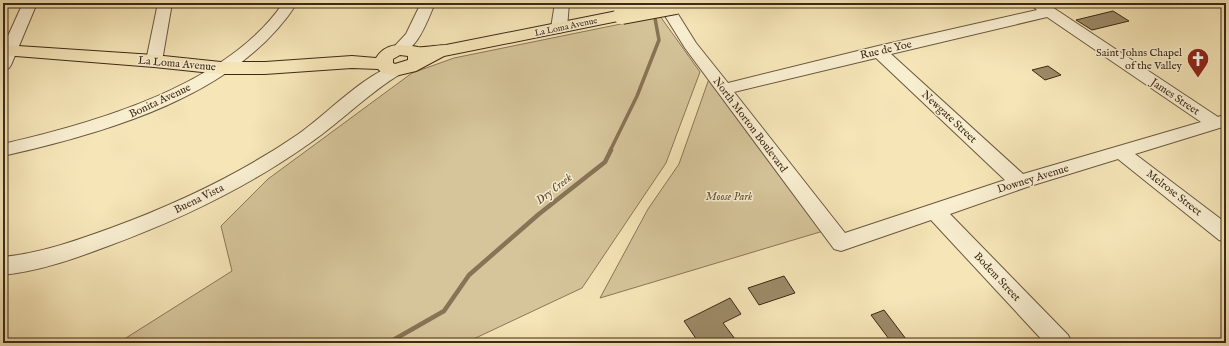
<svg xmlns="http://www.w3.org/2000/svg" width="1229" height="346" viewBox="0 0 1229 346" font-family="'IM FELL English',serif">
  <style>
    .green { fill: #d6c59b; stroke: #8a7758 }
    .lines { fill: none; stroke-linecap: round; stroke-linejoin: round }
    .stream-far1 { stroke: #877355; stroke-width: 3.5 }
    .stream { stroke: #877355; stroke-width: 4.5 }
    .building { fill: #9d8b69; stroke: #3e2915 }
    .minor-casing { stroke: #6c583e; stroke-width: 2 }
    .major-casing { stroke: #3e2915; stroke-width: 2 }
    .minor { fill: #f8eed0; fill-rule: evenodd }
    .major { fill: #f5e5b7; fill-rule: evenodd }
    .major-bridge-casing { stroke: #3e2915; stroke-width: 20; stroke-linecap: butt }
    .major-bridge { stroke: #f5e5b7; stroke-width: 18 }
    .labels { text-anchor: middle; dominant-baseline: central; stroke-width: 3; stroke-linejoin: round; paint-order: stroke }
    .far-street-label { font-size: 9px; fill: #3e2915; stroke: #f8eed0 }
    .street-label { font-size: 11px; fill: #3e2915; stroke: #f8eed0 }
    .poi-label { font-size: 11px; fill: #3e2915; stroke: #f8eed0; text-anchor: end }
    .park-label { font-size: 11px; font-style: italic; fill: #645036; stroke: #f8eed0 }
    .water-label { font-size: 12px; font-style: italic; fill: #624e35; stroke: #f8eed0 }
  </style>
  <rect width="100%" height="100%" fill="#f5e5b7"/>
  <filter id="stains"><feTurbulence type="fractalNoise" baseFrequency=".005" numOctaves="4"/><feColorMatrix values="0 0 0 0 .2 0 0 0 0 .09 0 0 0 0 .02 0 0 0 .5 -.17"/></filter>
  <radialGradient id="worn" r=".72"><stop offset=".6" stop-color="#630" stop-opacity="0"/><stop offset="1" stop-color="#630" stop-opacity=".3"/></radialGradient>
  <path class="green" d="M 660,16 L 700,72 L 666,163 L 582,288 L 465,343 L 118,343 L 232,271 L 221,226 L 268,179 L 412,73 L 454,58 Z
    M 711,73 L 830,229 L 600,298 L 648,209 L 679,164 Z"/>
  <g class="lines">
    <path class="stream-far1" d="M 610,151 L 637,96 L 659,40 L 654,13"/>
    <path class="stream" d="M 388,343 L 444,311 L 469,275 L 539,214 L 605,162 L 611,150"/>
  </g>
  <path class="building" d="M 1113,11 L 1129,21 L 1092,30 L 1076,20 Z
    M 1048,66 L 1061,75 L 1045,80 L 1032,70 Z
    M 784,276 L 795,293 L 759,305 L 748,288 Z
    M 730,298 L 741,314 L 723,323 L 738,343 L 699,343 L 684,321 Z
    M 884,310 L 909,343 L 892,343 L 871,315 Z"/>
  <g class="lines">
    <g class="minor-casing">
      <path id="minor" d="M 23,3 L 37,3 L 11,65 L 9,68 L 3,70 L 3,47 Z
        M 158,3 L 172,3 L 162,61 L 160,64 L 154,66 L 148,64 L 146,61 Z
        M 283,3 L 297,3 C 238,96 105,133 3,156 L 3,144 C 95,123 228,85 283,3 Z
        M 421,3 L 435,3 C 428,19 415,59 393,53 L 391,50 L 406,34 Z
        M 555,3 L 569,3 L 567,28 L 564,31 L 559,33 L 554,31 L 551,28 Z
        M 657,3 L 671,3 L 696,43 L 728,83 L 878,46 L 1037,10 L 1032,5 L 1033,3 L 1046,3 L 1218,117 L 1226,114 L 1226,126 L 1135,154 L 1226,223 L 1226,242 L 1219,240 L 1118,159 L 1027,187 L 950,214 L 1068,335 L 1072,343 L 1045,343 L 931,220 L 841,251 L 834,249 L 685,48 ZM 1047,17 L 1201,122 L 1023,174 L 891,54 ZM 876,58 L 1005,180 L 845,233 L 734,92 Z
        M 396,65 L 402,67 L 404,70 L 402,73 C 368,93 342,121 310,143 C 248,187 179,220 108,246 C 74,259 40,271 3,275 L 3,257 C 41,253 75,241 111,228 C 176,204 240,174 297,135 C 325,116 365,73 396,65 Z"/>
    </g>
    <g class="major-casing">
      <path id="major" d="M 622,10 L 628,11 L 630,15 L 628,19 L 444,56 L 416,71 L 395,76 L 382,73 L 378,69 L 352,68 L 265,74 L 221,74 L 154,67 L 3,55 L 3,45 L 154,55 L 221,62 L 265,62 L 352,56 L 376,58 C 386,42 401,44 418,47 C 426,48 437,45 446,45 ZM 400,55 L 408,56 L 408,60 L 395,64 L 393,63 L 393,59 Z"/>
    </g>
    <use href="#minor" class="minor"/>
    <use href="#major" class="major"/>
    <g class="major-bridge-casing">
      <path id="major-bridge" d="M 622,15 L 676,5"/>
    </g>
    <use href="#major-bridge" class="major-bridge"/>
  </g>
  <defs>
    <g id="church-pin" transform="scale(1.15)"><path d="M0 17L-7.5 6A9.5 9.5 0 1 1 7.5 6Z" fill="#8f2418" stroke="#f8eed0"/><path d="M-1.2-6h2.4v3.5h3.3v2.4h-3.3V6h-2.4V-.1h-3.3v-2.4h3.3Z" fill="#fff"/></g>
  </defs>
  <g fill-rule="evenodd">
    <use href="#church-pin" x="1198" y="59"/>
  </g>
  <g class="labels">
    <g class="far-street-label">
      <text transform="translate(566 27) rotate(-12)">La Loma Avenue</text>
    </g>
    <g class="street-label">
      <text transform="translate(886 50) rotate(-13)">Rue de Yoe</text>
      <text transform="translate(177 64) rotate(5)">La Loma Avenue</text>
      <text transform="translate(1175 97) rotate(34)">James Street</text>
      <text transform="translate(160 101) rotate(-25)">Bonita Avenue</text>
      <text transform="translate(949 117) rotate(43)">Newgate Street</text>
      <text transform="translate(750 125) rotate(53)">North Morton Boulevard</text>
      <text transform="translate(1033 179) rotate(-17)">Downey Avenue</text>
      <text transform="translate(1174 193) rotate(38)">Melrose Street</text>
      <text transform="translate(199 199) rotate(-26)">Buena Vista</text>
      <text transform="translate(997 277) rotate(47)">Bodem Street</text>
    </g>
    <g class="poi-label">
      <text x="1182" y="53">Saint Johns Chapel<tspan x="1182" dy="13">of the Valley</tspan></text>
    </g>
    <g class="park-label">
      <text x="729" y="197">Moose Park</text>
    </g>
    <g class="water-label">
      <text transform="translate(554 189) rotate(-38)">Dry Creek</text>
    </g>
  </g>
  <rect width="1229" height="346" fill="none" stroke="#f5e5b7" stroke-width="16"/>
  <rect x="4" y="4" width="1221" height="338" fill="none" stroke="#3e2915" stroke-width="2"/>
  <rect x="8" y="8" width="1213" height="330" fill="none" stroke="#3e2915"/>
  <rect width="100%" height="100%" filter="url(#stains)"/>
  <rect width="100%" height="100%" fill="url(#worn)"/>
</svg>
